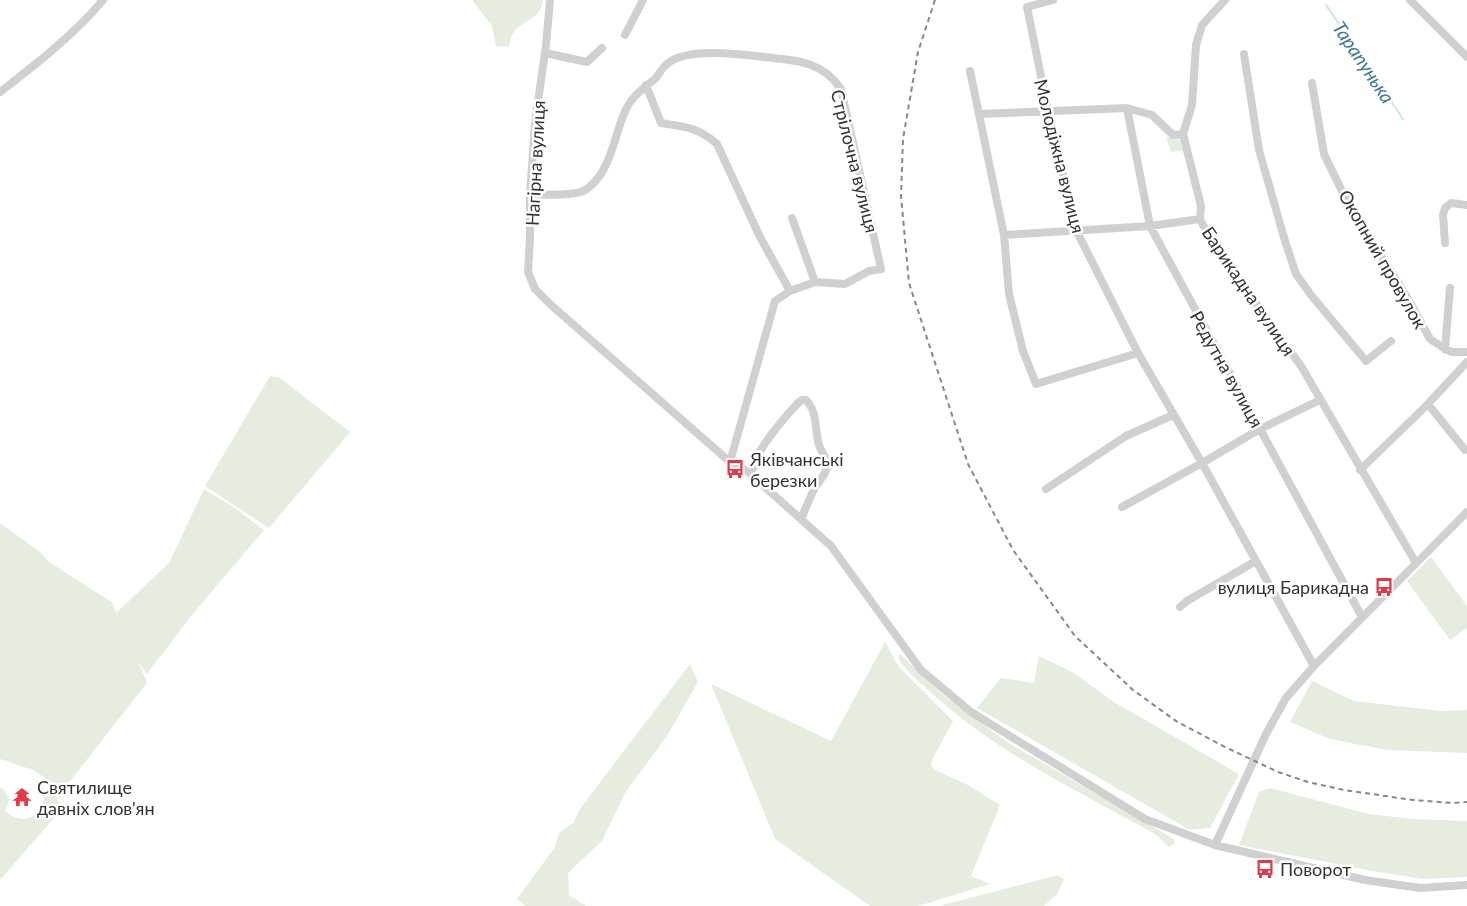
<svg xmlns="http://www.w3.org/2000/svg" width="1467" height="906" viewBox="0 0 1467 906" font-family="Lato,sans-serif">
  <style>
    .green { fill: #e6ecdf }
    .lines { fill: none; stroke-linecap: round; stroke-linejoin: round }
    .stream { stroke: #cfe2ee; stroke-width: 2 }
    .minor { stroke: #d0d0d0; stroke-width: 8 }
    .rail { stroke: #888; stroke-width: 2; stroke-dasharray: 5 4; stroke-linecap: butt }
    .labels { text-anchor: middle; dominant-baseline: central; stroke-width: 5; stroke-linejoin: round; paint-order: stroke }
    .street-label { font-size: 18px; fill: #333; stroke: #fff }
    .poi-label { font-size: 18px; fill: #333; stroke: #fff; text-anchor: start }
    .water-label { font-size: 19px; font-style: italic; fill: #3f7597; stroke: #fff }
  </style>
  <rect width="100%" height="100%" fill="#fff"/>
  <path class="green" d="M 472,0 L 543,0 C 542,18 522,21 514,32 C 511,36 510,42 509,47 L 496,46 L 492,26 Z
    M 1166,137 L 1180,140 L 1183,150 L 1171,152 Z
    M 270,376 L 280,378 L 350,432 L 269,528 L 205,486 Z
    M 204,489 L 235,508 L 264,530 L 191,616 L 147,674 L 139,663 L 147,683 L 63,790 L 33,770 L 0,759 L 0,523 L 40,552 L 49,562 L 112,602 L 116,613 L 169,563 Z
    M 1431,557 L 1467,606 L 1467,628 L 1450,640 L 1407,581 Z
    M 885,642 L 899,667 L 953,721 L 932,760 L 931,766 L 937,771 L 968,785 L 1000,805 L 971,876 L 990,884 L 918,906 L 870,906 L 775,839 L 711,684 L 831,741 Z
    M 900,654 L 944,696 L 1007,742 L 1174,839 L 1174,844 L 1169,847 L 1155,834 C 1080,792 999,754 935,696 C 921,684 908,673 898,658 Z
    M 1039,656 L 1074,673 L 1114,702 L 1239,774 L 1210,828 L 1190,830 L 977,708 L 1001,678 L 1034,683 Z
    M 690,664 L 698,682 L 667,736 L 625,793 L 602,841 L 568,873 L 569,895 L 586,906 L 525,906 L 517,899 L 555,847 L 559,833 L 574,822 L 579,810 Z
    M 1312,681 L 1354,701 L 1442,711 L 1467,710 L 1467,753 L 1386,750 L 1330,739 L 1290,722 Z
    M 0,788 L 3,789 L 10,800 L 5,811 C 23,827 45,817 44,793 L 55,793 L 60,805 L 59,812 L 0,880 Z
    M 1270,788 L 1369,814 L 1413,819 L 1467,821 L 1467,877 L 1422,879 L 1367,870 L 1239,845 L 1259,792 Z
    M 1058,875 L 1064,879 L 1057,894 L 1044,906 L 939,906 Z"/>
  <g class="lines">
    <path class="stream" d="M 1326,5 L 1403,119"/>
    <path class="minor" d="M 550,0 L 546,45 L 535,123 L 530,195 L 530,239 L 528,272 L 535,289 L 551,305 L 730,462 L 747,471 L 831,546 L 921,670 L 971,712 L 1145,819 L 1215,845 L 1365,880 L 1420,888 L 1467,885
      M 1053,0 L 1027,7 L 1048,111 L 1076,230 L 1138,353 L 1202,463 L 1314,666
      M 1225,0 L 1202,25 L 1196,45 L 1192,105 L 1183,134 L 1201,206 L 1200,219 L 1212,242 L 1301,366 L 1416,563
      M 1410,0 L 1467,57
      M 625,35 L 643,0
      M 545,53 L 587,62 L 602,48
      M 1244,54 L 1259,150 L 1285,241 L 1296,274 L 1311,295 L 1366,361 L 1391,341
      M 970,71 L 1004,235 L 1009,294 L 1023,351 L 1036,384 L 1138,353
      M 1312,83 L 1324,154 L 1356,220 L 1388,266 L 1411,304 L 1430,339 L 1445,349 L 1452,352 L 1467,352
      M 646,85 L 661,123 C 685,127 698,127 717,144 L 760,237 L 790,291
      M 0,92 C 35,65 75,34 103,0
      M 1127,108 L 1150,226 L 1362,617
      M 980,114 L 1127,108 L 1152,115 L 1173,135 L 1183,134
      M 530,195 C 544,194 576,197 587,189 C 609,173 613,143 622,119 C 629,98 639,92 655,79 C 659,74 662,68 667,64 C 686,47 739,54 764,57 C 795,60 822,61 841,89 L 881,269 L 869,271 L 845,284 L 815,282 L 790,291 L 775,301 L 730,462
      M 792,218 L 815,282
      M 1004,235 L 1150,226 L 1200,219
      M 1445,243 L 1443,215 L 1445,208 L 1451,203 L 1467,205
      M 1445,349 L 1450,288
      M 1428,404 L 1465,450
      M 1360,470 L 1426,406 L 1467,362
      M 750,473 C 755,467 755,460 759,453 C 770,434 784,418 798,403 L 802,400 L 806,400 C 817,411 815,427 818,441 C 819,449 825,456 828,463 L 825,473 L 814,489 L 801,519
      M 1046,489 L 1126,436 L 1173,415
      M 1122,507 L 1202,463 L 1260,429 L 1320,400
      M 1180,607 L 1187,601 L 1256,561
      M 1215,845 L 1266,734 L 1286,698 L 1314,666 L 1467,512"/>
    <path class="rail" d="M 935,0 L 918,52 L 903,139 L 901,196 L 909,283 L 968,464 L 1013,550 L 1075,636 L 1133,690 L 1176,721 L 1223,746 L 1278,772 L 1308,782 L 1344,790 L 1413,800 L 1453,803 L 1467,802"/>
  </g>
  <defs>
    <g id="bus-bare" transform="scale(1.5)"><path d="M-5-6H5V4H4V6H2V4H-2V6H-4V4H-5ZM-3.5-4V0h7V-4ZM-3.5 1.2v1.5H-2V1.2ZM2 1.2v1.5H3.5V1.2Z" fill="#e63946" stroke="#fff" stroke-width="2.5" paint-order="stroke"/></g>
    <g id="temple-bare" transform="scale(1.5)"><path d="M0-6L5-2H3V0L6.5 2.5H4V6H1.5V3h-3V6H-4V2.5H-6.5L-3 0V-2H-5Z" fill="#e63946" stroke="#fff" stroke-width="2.5" paint-order="stroke"/></g>
  </defs>
  <g fill-rule="evenodd">
    <use href="#bus-bare" x="735" y="469"/>
    <use href="#bus-bare" x="1384" y="587"/>
    <use href="#temple-bare" x="22" y="797"/>
    <use href="#bus-bare" x="1265" y="869"/>
  </g>
  <g class="labels">
    <g class="street-label">
      <text transform="translate(1060 156) rotate(76)">Молодіжна вулиця</text>
      <text transform="translate(855 161) rotate(76)">Стрілочна вулиця</text>
      <text transform="translate(535 163) rotate(-87)">Нагірна вулиця</text>
      <text transform="translate(1383 259) rotate(60)">Окопний провулок</text>
      <text transform="translate(1249 291) rotate(56)">Барикадна вулиця</text>
      <text transform="translate(1227 369) rotate(61)">Редутна вулиця</text>
    </g>
    <g class="poi-label">
      <text x="750" y="459">Яківчанські<tspan x="750" dy="21">березки</tspan></text>
      <text x="1369" y="587" text-anchor="end">вулиця Барикадна</text>
      <text x="37" y="787">Святилище<tspan x="37" dy="21">давніх слов'ян</tspan></text>
      <text x="1280" y="869">Поворот</text>
    </g>
    <g class="water-label">
      <text transform="translate(1364 62) rotate(56)">Тарапунька</text>
    </g>
  </g>
</svg>
